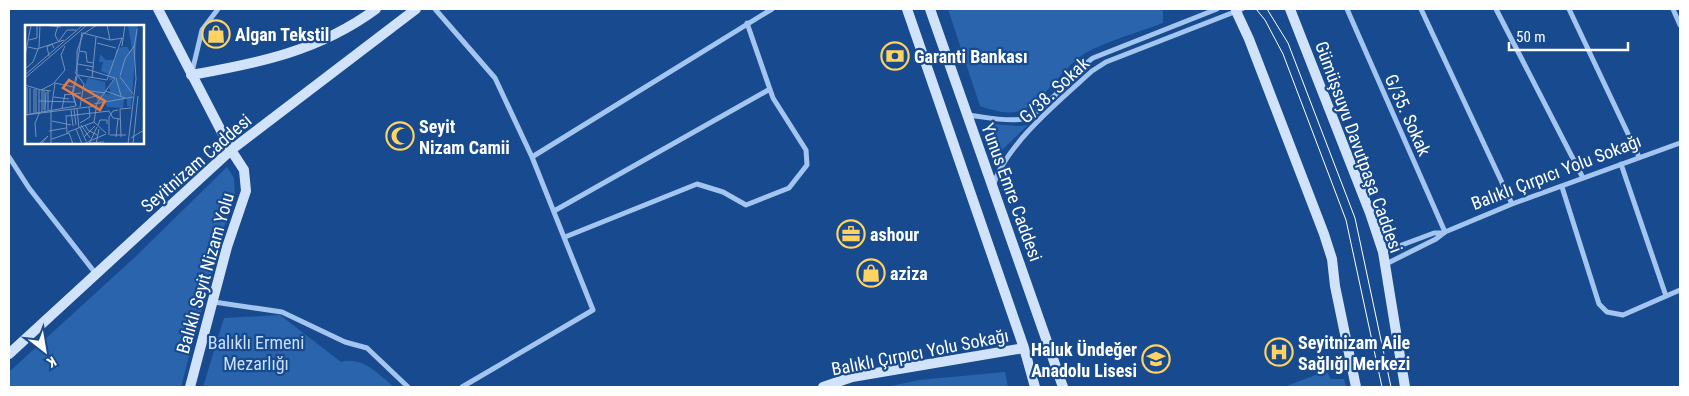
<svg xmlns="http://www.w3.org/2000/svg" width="1689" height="396" viewBox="0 0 1689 396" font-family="'Roboto Condensed',sans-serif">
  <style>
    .green { fill: #2a64ad }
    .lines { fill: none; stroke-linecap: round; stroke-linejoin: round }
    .street { stroke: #a3c5ef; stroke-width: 5 }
    .secondary { stroke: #d1e2fb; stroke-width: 10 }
    .tram { stroke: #fff; stroke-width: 1 }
    .labels { text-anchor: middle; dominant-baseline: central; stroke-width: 4.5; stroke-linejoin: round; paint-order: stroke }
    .poi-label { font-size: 18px; font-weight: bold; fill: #fff; stroke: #174a8e; text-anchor: start }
    .street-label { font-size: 18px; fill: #fff; stroke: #174a8e }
    .park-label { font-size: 18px; fill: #c9dffb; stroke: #174a8e }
    .inset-road { fill: none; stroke: #7492bb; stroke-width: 1 }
    .view { fill: #ed7a3d; fill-opacity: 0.15; stroke: #ed7a3d; stroke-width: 2.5 }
    .inset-edge { fill: none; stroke: #fff; stroke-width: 2.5 }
  </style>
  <rect width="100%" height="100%" fill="#174a8e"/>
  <path class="green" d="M 948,9 L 1163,9 L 1163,23 C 1143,31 1097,44 1081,56 C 1061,71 1045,99 1022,110 C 1011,116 991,110 980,106 Z
    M 992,124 L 1018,126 L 1028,125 L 1001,151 Z
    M 227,167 L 234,178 L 235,197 L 222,233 L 181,387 L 9,387 L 9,372 L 134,258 Z
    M 280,315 L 341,362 C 363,356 378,374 394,387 L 203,387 L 224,318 Z
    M 1326,371 L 1331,379 L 1344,379 L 1346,387 L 1284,387 Z
    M 1005,372 L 1008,387 L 886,387 L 919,380 Z"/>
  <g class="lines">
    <path class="street" d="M 435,9 L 495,78 L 532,157 L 593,310 L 462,387
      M 1347,9 L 1445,232
      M 1421,9 L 1512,204
      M 1496,9 L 1583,178
      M 1569,9 L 1639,157
      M 1673,9 L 1680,25
      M 192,72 L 202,30 L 218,9
      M 968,115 C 985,117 1006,122 1022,119 C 1044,114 1073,72 1093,58 L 1217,9
      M 9,157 L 29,188 L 96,274
      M 532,157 L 772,9
      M 1621,164 L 1666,296
      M 993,186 C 1006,144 1059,101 1092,71 L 1106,62 L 1242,9
      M 1562,187 L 1599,304 L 1607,312 L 1623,315 L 1680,290
      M 554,211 L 770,89
      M 565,237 L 697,184 L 723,192 L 746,205 L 789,188 L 807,165 L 806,150 L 773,98 L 747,23
      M 1383,252 L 1434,233 L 1444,233
      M 1386,264 L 1436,239 L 1445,232 L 1512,204 L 1680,143
      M 214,302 L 282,312 L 345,342 L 367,348 L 408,387"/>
    <path class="secondary" d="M 158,9 L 231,150 L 244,170 L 246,191 L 227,247 L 190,387
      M 907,9 L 1024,348 L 1035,387
      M 930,9 L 1063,387
      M 1290,9 L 1370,213 L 1383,252 L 1405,387
      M 1236,11 L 1249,39 L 1324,234 L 1332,259 L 1335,286 L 1356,387
      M 191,75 C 259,63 319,51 376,9
      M 9,354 L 231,150 L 416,9
      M 823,387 L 852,377 L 1024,348"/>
    <path class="tram" d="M 1256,9 L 1265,20 L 1283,54 L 1346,220 L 1382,387
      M 1267,9 L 1288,43 L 1355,218 L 1391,387"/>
  </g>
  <defs>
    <g id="shop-ring" transform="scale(1.4375)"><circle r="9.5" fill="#174a8e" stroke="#ffd361" stroke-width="1.5"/><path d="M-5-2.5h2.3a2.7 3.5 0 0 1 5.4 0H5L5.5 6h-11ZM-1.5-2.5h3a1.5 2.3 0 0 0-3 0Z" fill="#ffd361"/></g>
    <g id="bank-ring" transform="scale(1.4375)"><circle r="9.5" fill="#174a8e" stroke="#ffd361" stroke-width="1.5"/><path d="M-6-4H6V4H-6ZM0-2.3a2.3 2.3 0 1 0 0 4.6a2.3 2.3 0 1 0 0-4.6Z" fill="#ffd361"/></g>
    <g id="mosque-ring" transform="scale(1.4375)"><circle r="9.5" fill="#174a8e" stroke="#ffd361" stroke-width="1.5"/><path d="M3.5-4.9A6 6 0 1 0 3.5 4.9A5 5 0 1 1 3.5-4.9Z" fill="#ffd361"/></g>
    <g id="office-ring" transform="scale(1.4375)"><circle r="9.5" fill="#174a8e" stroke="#ffd361" stroke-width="1.5"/><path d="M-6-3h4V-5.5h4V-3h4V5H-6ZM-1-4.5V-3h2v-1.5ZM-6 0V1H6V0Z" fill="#ffd361"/></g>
    <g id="hospital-ring" transform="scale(1.4375)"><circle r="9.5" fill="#174a8e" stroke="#ffd361" stroke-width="1.5"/><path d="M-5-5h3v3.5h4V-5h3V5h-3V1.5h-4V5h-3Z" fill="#ffd361"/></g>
    <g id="school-ring" transform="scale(1.4375)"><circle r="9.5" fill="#174a8e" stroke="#ffd361" stroke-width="1.5"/><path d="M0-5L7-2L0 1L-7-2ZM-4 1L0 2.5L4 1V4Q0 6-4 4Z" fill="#ffd361"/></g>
  </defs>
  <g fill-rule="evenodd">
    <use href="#shop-ring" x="216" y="34"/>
    <use href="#bank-ring" x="895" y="56"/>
    <use href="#mosque-ring" x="400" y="136"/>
    <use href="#office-ring" x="851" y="234"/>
    <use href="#shop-ring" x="871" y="273"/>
    <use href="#hospital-ring" x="1279" y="352"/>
    <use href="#school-ring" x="1156" y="359"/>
  </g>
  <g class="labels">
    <g class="poi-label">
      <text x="235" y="34">Algan Tekstil</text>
      <text x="914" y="56">Garanti Bankası</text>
      <text x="419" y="126">Seyit<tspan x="419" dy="21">Nizam Camii</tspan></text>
      <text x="870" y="234">ashour</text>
      <text x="890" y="273">aziza</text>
      <text x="1298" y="342">Seyitnizam Aile<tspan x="1298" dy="21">Sağlığı Merkezi</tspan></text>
      <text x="1137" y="349" text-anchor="end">Haluk Ündeğer<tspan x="1137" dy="21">Anadolu Lisesi</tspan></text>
    </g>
    <g class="street-label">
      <text transform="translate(1054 90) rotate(-43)">G/38. Sokak</text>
      <text transform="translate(1408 115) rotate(66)">G/35. Sokak</text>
      <text transform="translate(1359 147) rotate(70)">Gümüşsuyu Davutpaşa Caddesi</text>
      <text transform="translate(196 163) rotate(-41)">Seyitnizam Caddesi</text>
      <text transform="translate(1556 172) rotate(-21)">Balıklı Çırpıcı Yolu Sokağı</text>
      <text transform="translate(1012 192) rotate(70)">Yunus Emre Caddesi</text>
      <text transform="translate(205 273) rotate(-74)">Balıklı Seyit Nizam Yolu</text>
      <text transform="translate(920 352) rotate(-11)">Balıklı Çırpıcı Yolu Sokağı</text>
    </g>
    <g class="park-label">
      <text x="256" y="342">Balıklı Ermeni<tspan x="256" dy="21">Mezarlığı</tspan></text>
    </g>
  </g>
  <g transform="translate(25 25)">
    <rect width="119" height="119" fill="#174a8e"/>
    <path d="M 113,0 L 106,82 L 102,81 L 102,73 L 99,74 L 98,83 L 82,82 L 80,77 L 72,78 L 71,68 L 58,64 L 63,53 L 80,57 L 81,69 L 86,69 L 84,63 L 90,53 L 84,56 L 85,50 L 76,46 L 78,37 L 74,37 L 75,29 L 81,35 L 90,35 L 91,25 L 97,22 L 103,22 L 104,26 L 107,24 L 103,1 Z" fill="#2a64ad"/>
    <path class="inset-road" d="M 18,0 L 36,2M 82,0 L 85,15M 58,8 L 85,15 L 98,13M 4,15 L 12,13 L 12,0M 33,16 L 30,10 L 33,1M 34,16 L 42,5 L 51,5M 72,18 L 91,23M 97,21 L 100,0M 3,22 L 12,24 L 39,15M 14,23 L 15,0M 54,26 L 61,27 L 62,37 L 69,38M 0,31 L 6,0M 24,31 L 22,22 L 27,19 L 29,23M 53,39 L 69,42M 0,44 L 8,37 L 13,24M 61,44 L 90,53M 50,47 L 59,59 L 55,82M 51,47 L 57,7M 0,50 L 58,0M 53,50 L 82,55 L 97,13M 95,51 L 100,34 L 109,21M 95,52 L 108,69M 0,53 L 62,0M 67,53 L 71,12M 91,53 L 96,71M 0,60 L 16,65 L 28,59 L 40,45 L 36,30 L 40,21M 59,65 L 80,68M 80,66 L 100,73M 39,70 L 56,68M 29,72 L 44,74M 56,75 L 71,71M 14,76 L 50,77M 69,79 L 108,72M 51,80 L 47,69 L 51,51M 37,84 L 40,69M 49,84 L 51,100M 52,84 L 54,103M 19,85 L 19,66M 46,85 L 48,101M 20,86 L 21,67M 23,86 L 23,66M 26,86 L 30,58 L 48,62M 26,86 L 26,119M 17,87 L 17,65 L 26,66M 5,88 L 5,63M 9,88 L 9,64M 11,88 L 11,64M 2,89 L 2,62M 14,89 L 14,65M 0,90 L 71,81M 0,90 L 51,81 L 48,68 L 52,52 L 52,26 L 58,9 L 72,0M 41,90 L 42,108M 42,91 L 84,86 L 88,93 L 95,94M 27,96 L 46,100M 69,97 L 72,78 L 90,53M 69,97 L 81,108M 55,98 L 65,92 L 64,82M 56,100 L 65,113M 60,100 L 63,105 L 72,110M 73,100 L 75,95 L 82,95 L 82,99M 55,102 L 61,116M 51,104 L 57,119M 24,106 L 41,103M 43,107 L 69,97M 84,110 L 84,92 L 88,86 L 93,85M 85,110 L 101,110M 11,112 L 10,98 L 14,89M 59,112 L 70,101M 91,112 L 93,94M 96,112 L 95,84 L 106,83M 106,113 L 119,105M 27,114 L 44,108 L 48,119M 15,118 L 23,111 L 16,119M 64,118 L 79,117M 58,119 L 81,109M 64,119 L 72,102M 71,119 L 74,104M 103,119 L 111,54 L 109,24 L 112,4M 108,119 L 113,71"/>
    <path class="view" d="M 44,55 L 80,76 L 75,85 L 38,63 Z"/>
    <rect width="119" height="119" class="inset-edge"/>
  </g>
  <rect width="1689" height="396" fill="none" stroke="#ffffff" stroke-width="20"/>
  <g transform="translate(45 351) rotate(149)" stroke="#174a8e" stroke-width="4" paint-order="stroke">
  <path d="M0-4L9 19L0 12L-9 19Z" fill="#ffffff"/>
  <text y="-8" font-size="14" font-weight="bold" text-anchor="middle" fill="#ffffff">K</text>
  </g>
  <path d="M1509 42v8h119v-8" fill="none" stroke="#ffffff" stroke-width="2.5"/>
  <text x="1516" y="42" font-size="15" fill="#ffffff" stroke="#174a8e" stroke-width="4" paint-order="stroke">50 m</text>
</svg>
